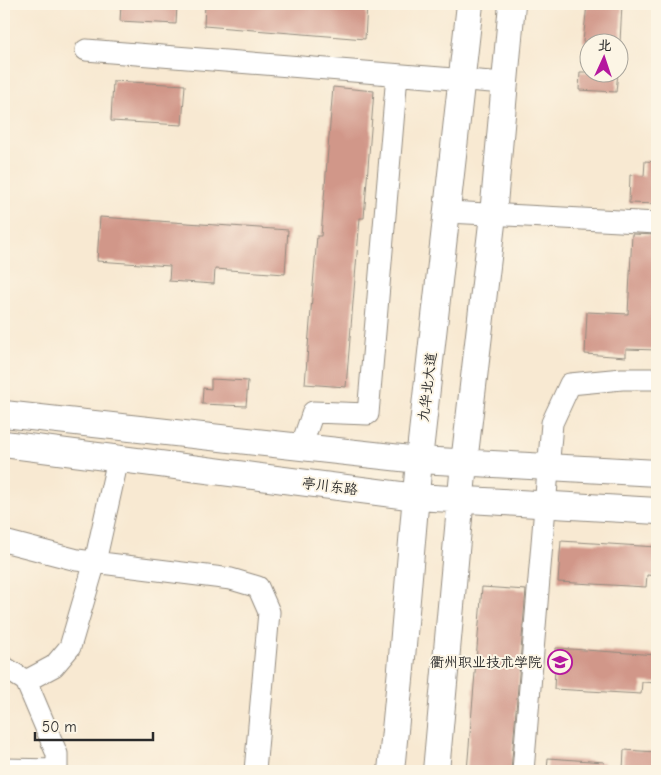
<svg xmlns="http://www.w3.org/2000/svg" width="661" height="775" font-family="'Comic Neue','LXGW WenKai TC',sans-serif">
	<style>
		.building { fill: #d19789 }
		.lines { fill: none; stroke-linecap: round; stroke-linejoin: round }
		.minor-casing { stroke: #928a7e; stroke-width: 23 }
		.major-casing { stroke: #928a7e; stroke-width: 28 }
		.minor { stroke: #fff; stroke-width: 21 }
		.major { stroke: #fff; stroke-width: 26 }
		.labels { text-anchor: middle; stroke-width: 4; stroke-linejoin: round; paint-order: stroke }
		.street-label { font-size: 14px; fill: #2b2b2b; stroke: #fcf5e5 }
		.poi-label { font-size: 14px; fill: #2b2b2b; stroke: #fcf5e5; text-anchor: end }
	</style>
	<rect width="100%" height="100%" fill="#fcf5e5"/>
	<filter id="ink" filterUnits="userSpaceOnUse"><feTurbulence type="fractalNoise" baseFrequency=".02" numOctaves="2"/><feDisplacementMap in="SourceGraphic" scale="10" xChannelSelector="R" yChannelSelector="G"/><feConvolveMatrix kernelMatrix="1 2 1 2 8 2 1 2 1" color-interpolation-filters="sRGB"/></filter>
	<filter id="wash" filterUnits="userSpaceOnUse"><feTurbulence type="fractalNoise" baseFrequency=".0096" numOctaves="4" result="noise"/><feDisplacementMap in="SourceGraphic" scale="20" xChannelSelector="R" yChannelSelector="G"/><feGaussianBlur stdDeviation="1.12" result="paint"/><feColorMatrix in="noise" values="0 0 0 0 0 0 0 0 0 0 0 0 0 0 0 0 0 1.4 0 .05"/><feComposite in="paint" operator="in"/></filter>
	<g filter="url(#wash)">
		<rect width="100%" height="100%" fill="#f8e9d2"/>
		<g id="blocks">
			<path class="building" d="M 121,4 L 177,4 L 176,24 L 120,21 Z
				M 205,4 L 367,4 L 365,39 L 204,26 Z
				M 587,4 L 622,4 L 620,42 L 583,42 Z
				M 580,72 L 618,72 L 616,92 L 579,90 Z
				M 113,81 L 185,85 L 182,125 L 111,121 Z
				M 333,87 L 374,91 L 364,218 L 360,218 L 346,387 L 305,384 L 317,236 L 321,236 Z
				M 645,161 L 657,162 L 657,204 L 629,203 L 630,175 L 644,176 Z
				M 100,217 L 288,230 L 285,274 L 215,269 L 214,284 L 169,281 L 170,266 L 97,261 Z
				M 632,234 L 657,235 L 657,350 L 626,349 L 626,357 L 585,354 L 587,312 L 628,314 Z
				M 211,379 L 248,381 L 246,406 L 202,404 L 203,388 L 211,389 Z
				M 561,541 L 657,547 L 657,576 L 647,575 L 646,587 L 558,582 Z
				M 482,587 L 526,590 L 511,771 L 467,771 Z
				M 556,648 L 657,655 L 657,683 L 642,682 L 641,694 L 554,689 Z
				M 624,750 L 657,752 L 657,771 L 623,771 Z
				M 548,758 L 604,762 L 603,771 L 547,771 Z"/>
		</g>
	</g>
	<g filter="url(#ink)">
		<use href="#blocks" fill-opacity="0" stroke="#928a7e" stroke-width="1"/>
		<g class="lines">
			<defs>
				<path id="minor" d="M 86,50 L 504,83
					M 448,212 L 657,223
					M 301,447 L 313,412 L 368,414 L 397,75
					M 4,541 L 77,560 L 231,579 L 258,587 L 269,612 L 255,771
					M 4,667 L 26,681 L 57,754 L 57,771
					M 26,681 L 54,666 L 70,647 L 95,562 L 118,459
					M 4,769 L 57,770
					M 523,771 L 552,423 L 570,384 L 622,379 L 657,379"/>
				<path id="major" d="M 4,414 L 419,460 L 657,473
					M 4,444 L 416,497 L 657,511
					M 391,771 L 401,669 L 419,460 L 470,4
					M 436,771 L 464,463 L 493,215 L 512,4"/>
			</defs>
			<use href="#minor" class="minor-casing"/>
			<use href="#major" class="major-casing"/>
			<use href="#minor" class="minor"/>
			<use href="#major" class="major"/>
		</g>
	</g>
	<defs>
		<symbol id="university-ring" viewBox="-11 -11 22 22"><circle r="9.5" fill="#fcf5e5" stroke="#b5179e" stroke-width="1.5"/><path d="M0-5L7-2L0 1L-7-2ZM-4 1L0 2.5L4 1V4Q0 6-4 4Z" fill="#b5179e"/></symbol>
	</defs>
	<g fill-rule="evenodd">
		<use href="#university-ring" x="546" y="648" width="28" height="28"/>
	</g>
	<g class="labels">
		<g class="street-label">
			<text transform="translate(427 387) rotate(-83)" y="5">九华北大道</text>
			<text transform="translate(330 486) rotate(7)" y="5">亭川东路</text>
		</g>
		<g class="poi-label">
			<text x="542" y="667">衢州职业技术学院</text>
		</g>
	</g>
	<rect width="661" height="775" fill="none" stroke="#fcf5e5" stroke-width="20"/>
	<g transform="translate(604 58) rotate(3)"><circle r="24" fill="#fcf5e5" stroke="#a8a49b"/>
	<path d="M0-4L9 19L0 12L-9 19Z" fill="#b5179e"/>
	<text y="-8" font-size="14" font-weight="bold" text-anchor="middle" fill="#2b2b2b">北</text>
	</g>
	<path d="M35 732v8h118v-8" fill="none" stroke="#2b2b2b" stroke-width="2.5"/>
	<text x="42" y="732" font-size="15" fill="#2b2b2b" stroke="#fcf5e5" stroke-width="4" paint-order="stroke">50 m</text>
</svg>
